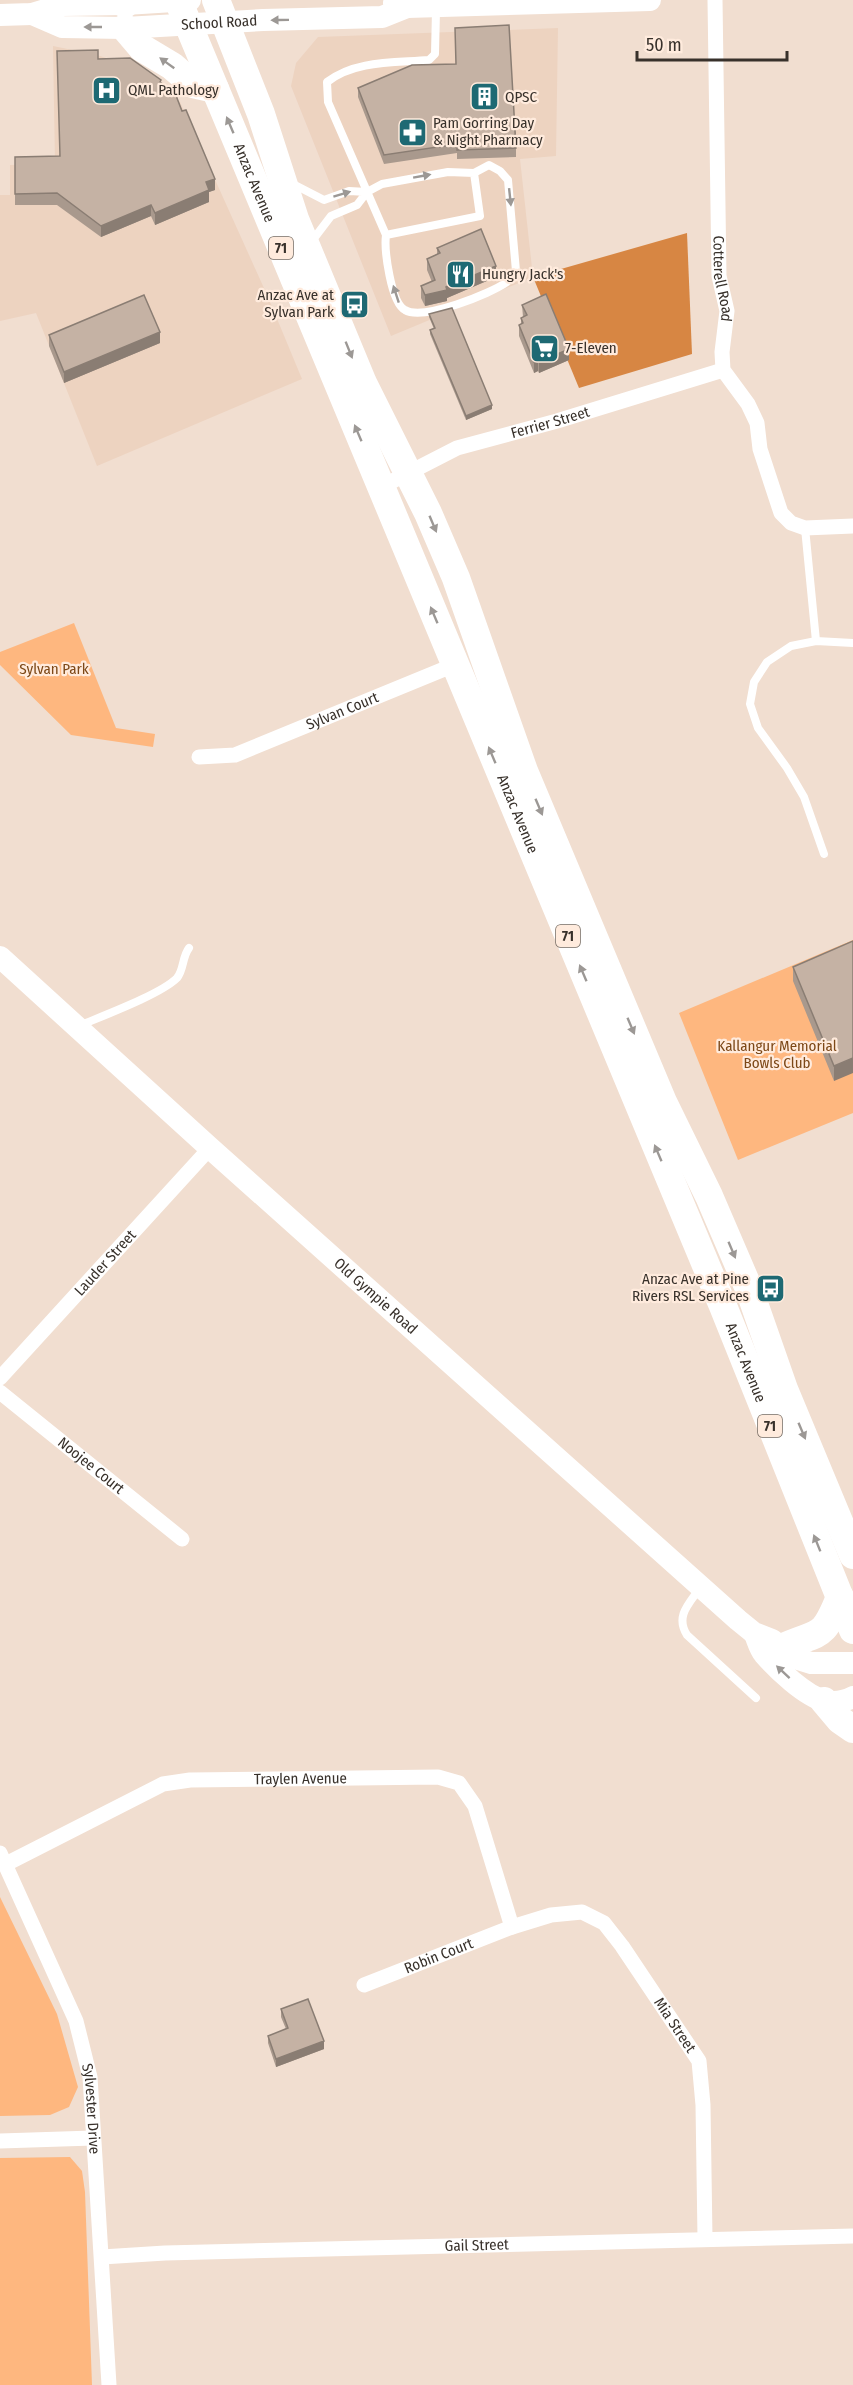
<svg xmlns="http://www.w3.org/2000/svg" width="853" height="2385" font-family="'Fira Sans Condensed',sans-serif">
	<style>
		.built { fill: #edd3c0 }
		.green { fill: #feb77f }
		.forest { fill: #d78643 }
		.lines { fill: none; stroke-linecap: round; stroke-linejoin: round }
		.lane { stroke: #fff; stroke-width: 8 }
		.street { stroke: #fff; stroke-width: 15 }
		.secondary { stroke: #fff; stroke-width: 22 }
		.highway { stroke: #fff; stroke-width: 28 }
		.wall { fill: #a9998d }
		.shaded-wall { fill: #8a7d73 }
		.building { fill: #c5b2a4; stroke: #8a7d73; stroke-width: 1.5 }
		.oneway { fill: #9c9895 }
		.labels { text-anchor: middle; stroke-width: 4.5; stroke-linejoin: round; paint-order: stroke }
		.shield { fill: #ffebdd; stroke: #746960; stroke-width: 1.5 }
		.shield-label { font-size: 14px; font-weight: bold; fill: #38312b }
		.street-label { font-size: 15px; fill: #38312b; stroke: #ffebdd }
		.poi-label { font-size: 15px; fill: #38312b; stroke: #ffebdd; text-anchor: start }
		.park-label { font-size: 15px; fill: #7d4817; stroke: #ffebdd }
	</style>
	<rect width="100%" height="100%" fill="#f1ded0"/>
	<path class="built" d="M 558,28 L 556,156 L 520,159 L 533,277 L 391,336 L 291,86 L 296,63 L 318,37 Z
		M 53,46 L 97,55 L 130,66 L 157,79 L 180,102 L 268,297 L 302,379 L 97,466 L 36,313 L 0,321 L 0,195 L 10,195 L 10,165 L 55,164 Z"/>
	<path class="green" d="M 74,623 L 116,728 L 155,734 L 153,747 L 71,735 L 0,665 L 0,652 Z
		M 853,940 L 853,1113 L 738,1160 L 679,1013 Z
		M 0,1897 L 57,2014 L 78,2087 L 69,2107 L 50,2115 L 0,2116 Z
		M 70,2157 L 82,2171 L 85,2192 L 92,2385 L 0,2385 L 0,2158 Z"/>
	<path class="forest" d="M 687,233 L 692,354 L 579,388 L 533,277 Z"/>
	<g class="lines">
		<path class="lane" d="M 293,184 L 324,200 L 349,191 L 367,192
			M 386,235 C 384,250 391,303 405,310 C 423,321 490,294 507,282 C 510,279 513,274 516,271 L 508,180 L 500,171 L 489,165 L 474,173
			M 312,241 L 331,216 L 357,205 L 367,192 L 382,184 L 448,172 L 474,173 L 480,216 L 386,235 L 328,102 L 327,82 C 355,60 395,63 429,60 L 435,54 L 436,10
			M 805,528 L 816,641 L 853,643
			M 816,641 L 791,646 L 767,662 L 754,682 L 750,704 L 758,728 L 787,768 L 804,797 L 824,854
			M 81,1025 C 105,1015 161,994 177,978 C 184,970 182,957 189,948
			M 700,1588 C 689,1604 675,1616 687,1635 L 756,1698"/>
		<g class="street">
			<path id="s1" d="M 715,0 L 719,276 L 727,311 L 722,352 L 723,370 L 748,404 L 757,423 L 760,449 L 781,513 L 791,523 L 805,528 L 853,526"/>
			<path id="s2" d="M 381,487 L 457,448 L 557,421 L 723,370"/>
			<path id="s3" d="M 199,757 L 235,755 L 459,663"/>
			<path id="s4" d="M 0,1378 L 210,1148"/>
			<path id="s5" d="M 0,1392 L 182,1539"/>
			<path id="s6" d="M 0,1853 L 76,2021 L 90,2077 L 109,2385"/>
			<path id="s7" d="M 6,1864 L 163,1784 L 190,1780 L 438,1777 L 459,1783 L 475,1806 L 512,1927"/>
			<path id="s8" d="M 364,1985 L 512,1927 L 551,1915 L 582,1912 L 604,1923 L 622,1946 L 699,2061 L 703,2105 L 705,2238"/>
			<path d="M 0,2141 L 93,2138"/>
			<path id="s9" d="M 102,2257 L 165,2253 L 853,2236"/>
		</g>
		<g class="secondary">
			<path d="M 394,3 L 407,7 L 650,0"/>
			<path id="s10" d="M 32,14 L 62,27 L 125,28 L 263,20 L 382,17 L 407,7"/>
			<path d="M 0,15 L 32,14 L 62,5 L 125,4 L 190,0"/>
			<path id="s11" d="M 0,957 L 210,1148 L 738,1620 L 754,1633 L 772,1640 L 795,1658 L 811,1663 L 853,1663"/>
			<path d="M 756,1637 C 758,1642 760,1649 764,1654 C 777,1669 805,1696 825,1701 C 834,1703 845,1701 853,1697"/>
		</g>
		<g class="highway">
			<path id="s12" d="M 178,0 L 723,1306 L 853,1630"/>
			<path d="M 216,0 L 261,114 L 295,219 L 363,383 L 428,513 L 456,578 L 524,771 L 663,1102 L 709,1196 L 749,1289 L 784,1389 L 853,1555"/>
			<path d="M 125,4 L 127,0"/>
			<path d="M 125,28 L 142,48 L 172,66 L 193,84 L 215,89"/>
			<path d="M 781,1648 C 820,1630 822,1642 840,1597"/>
			<path d="M 824,1701 L 840,1720 L 853,1729"/>
		</g>
	</g>
	<path class="wall" d="M 98,59 L 161,82 L 215,190 L 209,192 L 209,202 L 155,225 L 151,216 L 101,237 L 57,205 L 15,205 L 15,157 L 59,156 Z
		M 358,88 L 516,148 L 516,157 L 457,159 L 457,153 L 384,164 L 358,97 Z
		M 437,248 L 496,277 L 447,298 L 447,301 L 425,306 L 421,298 L 421,286 L 432,282 L 427,270 L 427,259 L 437,254 Z
		M 522,305 L 569,360 L 539,373 L 538,371 L 534,373 L 519,336 L 519,325 L 521,324 L 521,318 L 523,317 Z
		M 429,314 L 492,409 L 466,420 L 430,334 L 430,330 L 434,329 L 429,317 Z
		M 49,335 L 160,343 L 64,383 L 49,346 Z
		M 853,941 L 834,1081 L 793,981 L 793,967 Z
		M 281,2009 L 324,2049 L 276,2067 L 268,2043 L 268,2036 L 286,2029 L 281,2017 Z"/>
	<path class="shaded-wall" d="M 215,179 L 215,190 L 209,192 L 209,202 L 155,225 L 155,213 L 206,182 Z
		M 151,205 L 151,216 L 101,237 L 101,226 Z
		M 496,266 L 496,277 L 447,298 L 447,301 L 425,306 L 425,295 Z
		M 160,332 L 160,343 L 64,383 L 64,372 Z
		M 569,349 L 569,360 L 539,373 L 539,362 Z
		M 538,360 L 538,371 L 534,373 L 534,362 Z
		M 492,405 L 492,409 L 466,420 L 466,416 Z
		M 853,1058 L 853,1073 L 834,1081 L 834,1066 Z
		M 324,2041 L 324,2049 L 276,2067 L 276,2059 Z"/>
	<path class="building" d="M 509,25 L 516,148 L 457,150 L 457,144 L 384,155 L 358,88 L 412,65 L 456,64 L 455,28 Z
		M 98,50 L 98,59 L 130,58 L 161,80 L 160,82 L 175,93 L 182,111 L 186,110 L 215,179 L 206,182 L 209,190 L 155,213 L 151,205 L 101,226 L 57,193 L 15,194 L 15,157 L 60,156 L 57,51 Z
		M 481,229 L 496,266 L 446,287 L 447,290 L 425,295 L 421,286 L 435,280 L 427,259 L 440,253 L 437,248 Z
		M 546,294 L 569,349 L 539,362 L 538,360 L 534,362 L 519,325 L 523,323 L 521,318 L 527,315 L 522,305 Z
		M 144,295 L 160,332 L 64,372 L 49,335 Z
		M 452,308 L 492,405 L 466,416 L 430,330 L 435,328 L 429,314 Z
		M 853,941 L 853,1058 L 834,1066 L 793,967 Z
		M 308,1999 L 324,2041 L 276,2059 L 268,2036 L 288,2028 L 281,2009 Z"/>
	<defs><path id="oneway-solid" d="M-6-.8H1V-3.2L6.5 0L1 3.2V.8H-6Z" transform="scale(1.5)"/></defs>
	<g class="oneway">
		<use href="#oneway-solid" transform="translate(280 20) rotate(179)"/>
		<use href="#oneway-solid" transform="translate(93 27) rotate(-180)"/>
		<use href="#oneway-solid" transform="translate(167 63) rotate(-144)"/>
		<use href="#oneway-solid" transform="translate(230 125) rotate(-113)"/>
		<use href="#oneway-solid" transform="translate(422 176) rotate(-10)"/>
		<use href="#oneway-solid" transform="translate(342 194) rotate(-17)"/>
		<use href="#oneway-solid" transform="translate(510 197) rotate(84)"/>
		<use href="#oneway-solid" transform="translate(396 294) rotate(-108)"/>
		<use href="#oneway-solid" transform="translate(349 350) rotate(68)"/>
		<use href="#oneway-solid" transform="translate(358 433) rotate(-113)"/>
		<use href="#oneway-solid" transform="translate(433 524) rotate(67)"/>
		<use href="#oneway-solid" transform="translate(434 615) rotate(-113)"/>
		<use href="#oneway-solid" transform="translate(492 755) rotate(-113)"/>
		<use href="#oneway-solid" transform="translate(539 807) rotate(67)"/>
		<use href="#oneway-solid" transform="translate(583 973) rotate(-113)"/>
		<use href="#oneway-solid" transform="translate(631 1026) rotate(67)"/>
		<use href="#oneway-solid" transform="translate(658 1153) rotate(-113)"/>
		<use href="#oneway-solid" transform="translate(732 1250) rotate(67)"/>
		<use href="#oneway-solid" transform="translate(802 1431) rotate(67)"/>
		<use href="#oneway-solid" transform="translate(817 1543) rotate(-112)"/>
		<use href="#oneway-solid" transform="translate(783 1672) rotate(-137)"/>
	</g>
	<defs>
		<symbol id="hospital-square" viewBox="-11 -11 22 22"><rect x="-9" y="-9" width="18" height="18" rx="4" fill="#1e6973" stroke="#ffebdd"/><path d="M-5-5h3v3.5h4V-5h3V5h-3V1.5h-4V5h-3Z" fill="#fff"/></symbol>
		<symbol id="building-square" viewBox="-11 -11 22 22"><rect x="-9" y="-9" width="18" height="18" rx="4" fill="#1e6973" stroke="#ffebdd"/><path d="M-4-6H4V6H1V3H-1V6H-4ZM-2.5-4.3h1.7v1.8h-1.7ZM.8-4.3h1.7v1.8H.8ZM-2.5-1h1.7V.8h-1.7ZM.8-1h1.7V.8H.8Z" fill="#fff"/></symbol>
		<symbol id="pharmacy-square" viewBox="-11 -11 22 22"><rect x="-9" y="-9" width="18" height="18" rx="4" fill="#1e6973" stroke="#ffebdd"/><path d="M-2-6h4v4h4v4h-4v4h-4v-4h-4v-4h4Z" fill="#fff"/></symbol>
		<symbol id="restaurant-square" viewBox="-11 -11 22 22"><rect x="-9" y="-9" width="18" height="18" rx="4" fill="#1e6973" stroke="#ffebdd"/><path d="M-5-6h1v4h1v-4h1v4h1v-4h1v5L-1.5 .5V6h-2V.5L-5-1ZM5-6V6H3V1.5H1.5Q1.5-4 5-6Z" fill="#fff"/></symbol>
		<symbol id="bus-square" viewBox="-11 -11 22 22"><rect x="-9" y="-9" width="18" height="18" rx="4" fill="#1e6973" stroke="#ffebdd"/><path d="M-5-6H5V4H4V6H2V4H-2V6H-4V4H-5ZM-3.5-4V0h7V-4ZM-3.5 1.2v1.5H-2V1.2ZM2 1.2v1.5H3.5V1.2Z" fill="#fff"/></symbol>
		<symbol id="supermarket-square" viewBox="-11 -11 22 22"><rect x="-9" y="-9" width="18" height="18" rx="4" fill="#1e6973" stroke="#ffebdd"/><path d="M-6-5.5h2.5l.6 2H6L4.5 2H-2.5L-4.4-4H-6ZM-1.5 3.2a1.3 1.3 0 1 0 .1 0ZM3 3.2a1.3 1.3 0 1 0 .1 0Z" fill="#fff"/></symbol>
	</defs>
	<g fill-rule="evenodd">
		<use href="#hospital-square" x="90" y="74" width="33" height="33"/>
		<use href="#building-square" x="468" y="80" width="33" height="33"/>
		<use href="#pharmacy-square" x="396" y="116" width="33" height="33"/>
		<use href="#restaurant-square" x="444" y="258" width="33" height="33"/>
		<use href="#bus-square" x="338" y="288" width="33" height="33"/>
		<use href="#supermarket-square" x="528" y="332" width="33" height="33"/>
		<use href="#bus-square" x="754" y="1272" width="33" height="33"/>
	</g>
	<g class="labels">
		<g class="shield">
			<rect x="269" y="237" width="24" height="22" rx="4.5"/>
			<rect x="556" y="925" width="24" height="22" rx="4.5"/>
			<rect x="758" y="1415" width="24" height="22" rx="4.5"/>
		</g>
		<g class="shield-label">
			<text x="281" y="253">71</text>
			<text x="568" y="941">71</text>
			<text x="770" y="1431">71</text>
		</g>
		<g class="street-label">
			<text dy="5" stroke="none"><textPath href="#s10" startOffset="190">School Road</textPath></text>
			<text dy="5" stroke="none"><textPath href="#s12" startOffset="198">Anzac Avenue</textPath></text>
			<text dy="5" stroke="none"><textPath href="#s1" startOffset="279">Cotterell Road</textPath></text>
			<text dy="5" stroke="none"><textPath href="#s2" startOffset="182">Ferrier Street</textPath></text>
			<text dy="5" stroke="none"><textPath href="#s3" startOffset="152">Sylvan Court</textPath></text>
			<text dy="5" stroke="none"><textPath href="#s12" startOffset="882">Anzac Avenue</textPath></text>
			<text dy="5" stroke="none"><textPath href="#s4" startOffset="156">Lauder Street</textPath></text>
			<text dy="5" stroke="none"><textPath href="#s11" startOffset="506">Old Gympie Road</textPath></text>
			<text dy="5" stroke="none"><textPath href="#s12" startOffset="1476">Anzac Avenue</textPath></text>
			<text dy="5" stroke="none"><textPath href="#s5" startOffset="117">Noojee Court</textPath></text>
			<text dy="5" stroke="none"><textPath href="#s7" startOffset="314">Traylen Avenue</textPath></text>
			<text dy="5" stroke="none"><textPath href="#s8" startOffset="80">Robin Court</textPath></text>
			<text dy="5" stroke="none"><textPath href="#s8" startOffset="380">Mia Street</textPath></text>
			<text dy="5" stroke="none"><textPath href="#s6" startOffset="274">Sylvester Drive</textPath></text>
			<text dy="5" stroke="none"><textPath href="#s9" startOffset="375">Gail Street</textPath></text>
		</g>
		<g class="poi-label">
			<text x="128" y="95">QML Pathology</text>
			<text x="505" y="102">QPSC</text>
			<text x="433" y="128">Pam Gorring Day<tspan x="433" dy="17">&amp; Night Pharmacy</tspan></text>
			<text x="482" y="279">Hungry Jack's</text>
			<text x="334" y="300" text-anchor="end">Anzac Ave at<tspan x="334" dy="17">Sylvan Park</tspan></text>
			<text x="565" y="353">7-Eleven</text>
			<text x="749" y="1284" text-anchor="end">Anzac Ave at Pine<tspan x="749" dy="17">Rivers RSL Services</tspan></text>
		</g>
		<g class="park-label">
			<text x="54" y="674">Sylvan Park</text>
			<text x="777" y="1051">Kallangur Memorial<tspan x="777" dy="17">Bowls Club</tspan></text>
		</g>
	</g>
	<path d="M637 51v9h150v-9" fill="none" stroke="#38312b" stroke-width="3"/>
	<text x="646" y="51" font-size="18" fill="#38312b" stroke="#ffebdd" stroke-width="4.5" paint-order="stroke">50 m</text>
</svg>
